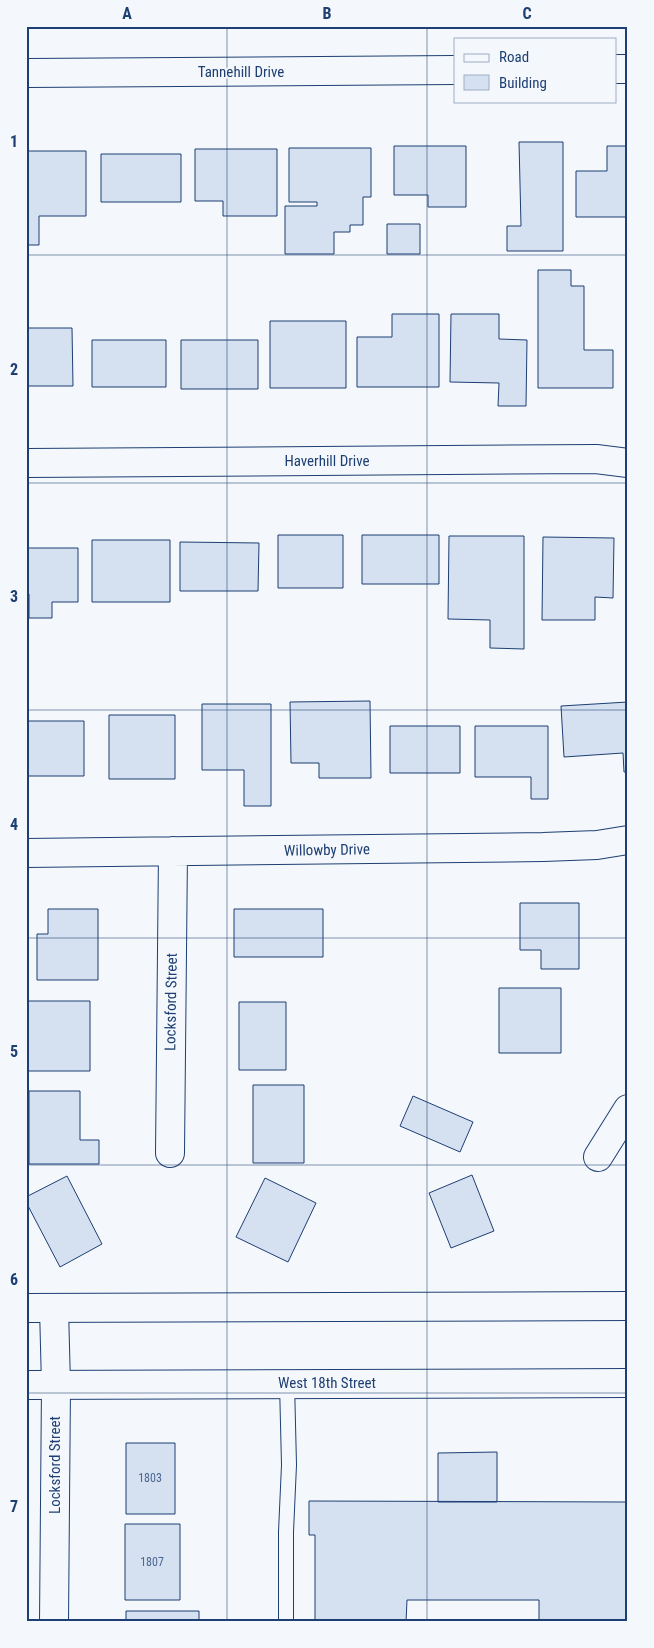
<svg xmlns="http://www.w3.org/2000/svg" width="654" height="1648" font-family="'Roboto Condensed',sans-serif">
	<style>
		.building { fill: #d5e0f0; stroke: #1d3f73 }
		.lines { fill: none; stroke-linecap: round; stroke-linejoin: round }
		.lane-casing { stroke: #1d3f73; stroke-width: 16 }
		.street-casing { stroke: #1d3f73; stroke-width: 30 }
		.secondary-casing { stroke: #1d3f73; stroke-width: 30 }
		.lane { stroke: #f4f7fb; stroke-width: 14 }
		.street { stroke: #f4f7fb; stroke-width: 28 }
		.secondary { stroke: #f4f7fb; stroke-width: 28 }
		.grid { fill: none; stroke: #1d3f73; stroke-width: 1; stroke-opacity: 0.55 }
		.labels { text-anchor: middle; stroke-width: 4; stroke-linejoin: round; paint-order: stroke }
		.number-label { font-size: 12px; fill: #4b6792 }
		.street-label { font-size: 15px; fill: #1d3f73; stroke: #f4f7fb }
		.neatline { fill: none; stroke: #1d3f73; stroke-width: 2 }
		.grid-label { font-size: 16px; text-anchor: middle; font-weight: bold; fill: #1d3f73 }
	</style>
	<rect width="100%" height="100%" fill="#f4f7fb"/>
	<path class="building" d="M 519,142 L 563,142 L 563,251 L 507,251 L 507,226 L 521,226 Z
		M 394,146 L 466,146 L 466,207 L 428,207 L 428,195 L 394,195 Z
		M 607,146 L 628,146 L 628,217 L 576,217 L 576,171 L 607,171 Z
		M 289,148 L 371,148 L 371,197 L 363,197 L 363,225 L 350,225 L 350,232 L 334,232 L 334,254 L 285,254 L 285,206 L 317,206 L 317,202 L 289,202 Z
		M 195,149 L 277,149 L 277,216 L 223,216 L 223,201 L 195,201 Z
		M 26,151 L 86,151 L 86,216 L 39,216 L 39,245 L 26,245 Z
		M 101,154 L 181,154 L 181,202 L 101,202 Z
		M 387,224 L 420,224 L 420,254 L 387,254 Z
		M 538,270 L 571,270 L 571,286 L 584,286 L 584,350 L 613,350 L 613,388 L 538,388 Z
		M 392,314 L 439,314 L 439,387 L 357,387 L 357,337 L 392,337 Z
		M 451,314 L 499,314 L 499,339 L 527,340 L 526,406 L 498,406 L 499,383 L 450,382 Z
		M 270,321 L 346,321 L 346,388 L 270,388 Z
		M 26,328 L 72,328 L 73,386 L 26,386 Z
		M 92,340 L 166,340 L 166,387 L 92,387 Z
		M 181,340 L 258,340 L 258,389 L 181,389 Z
		M 278,535 L 343,535 L 343,588 L 278,588 Z
		M 362,535 L 439,535 L 439,584 L 362,584 Z
		M 449,536 L 524,536 L 524,649 L 490,648 L 490,620 L 448,619 Z
		M 543,537 L 614,538 L 613,598 L 595,597 L 595,620 L 542,620 Z
		M 92,540 L 170,540 L 170,602 L 92,602 Z
		M 180,542 L 259,543 L 258,591 L 180,591 Z
		M 26,548 L 78,548 L 78,602 L 52,602 L 52,618 L 29,618 L 29,594 L 26,594 Z
		M 370,701 L 371,778 L 319,778 L 319,763 L 291,763 L 290,702 Z
		M 628,702 L 628,772 L 624,772 L 623,753 L 564,757 L 561,706 Z
		M 202,704 L 271,704 L 271,806 L 244,806 L 244,770 L 202,770 Z
		M 109,715 L 175,715 L 175,779 L 109,779 Z
		M 26,721 L 84,721 L 84,776 L 26,776 Z
		M 390,726 L 460,726 L 460,773 L 390,773 Z
		M 475,726 L 548,726 L 548,799 L 531,799 L 531,777 L 475,777 Z
		M 520,903 L 579,903 L 579,969 L 541,969 L 541,950 L 520,950 Z
		M 48,909 L 98,909 L 98,980 L 37,980 L 37,934 L 48,934 Z
		M 234,909 L 323,909 L 323,957 L 234,957 Z
		M 499,988 L 561,988 L 561,1053 L 499,1053 Z
		M 26,1001 L 90,1001 L 90,1071 L 26,1071 Z
		M 239,1002 L 286,1002 L 286,1070 L 239,1070 Z
		M 253,1085 L 304,1085 L 304,1163 L 253,1163 Z
		M 29,1091 L 80,1091 L 80,1140 L 99,1140 L 99,1164 L 29,1164 Z
		M 413,1096 L 473,1122 L 460,1152 L 400,1126 Z
		M 472,1175 L 494,1231 L 451,1248 L 429,1193 Z
		M 67,1176 L 102,1244 L 60,1267 L 26,1202 L 26,1197 Z
		M 265,1178 L 316,1203 L 288,1262 L 236,1237 Z
		M 126,1443 L 175,1443 L 175,1514 L 126,1514 Z
		M 497,1452 L 497,1502 L 438,1502 L 438,1453 Z
		M 309,1501 L 628,1502 L 628,1622 L 539,1622 L 539,1600 L 407,1600 L 406,1622 L 315,1622 L 315,1535 L 309,1535 Z
		M 125,1524 L 180,1524 L 180,1600 L 125,1600 Z
		M 126,1611 L 199,1611 L 199,1622 L 126,1622 Z"/>
	<g class="lines">
		<defs>
			<path id="lane" d="M 286,1622 L 286,1532 L 289,1465 L 287,1383"/>
			<path id="street" d="M 615,69 L 628,69
				M 26,73 L 455,70
				M 26,463 L 596,459 L 628,463
				M 26,853 L 543,847 L 597,845 L 628,840
				M 170,1153 L 173,851
				M 598,1157 L 628,1109
				M 54,1622 L 56,1385 L 54,1308"/>
			<path id="secondary" d="M 26,1308 L 628,1306
				M 26,1385 L 628,1383"/>
		</defs>
		<use href="#lane" class="lane-casing"/>
		<use href="#street" class="street-casing"/>
		<use href="#secondary" class="secondary-casing"/>
		<use href="#lane" class="lane"/>
		<use href="#street" class="street"/>
		<use href="#secondary" class="secondary"/>
	</g>
	<path class="grid" d="M 227,26 L 227,1622M 427,26 L 427,1622M 26,255 L 628,255M 26,483 L 628,483M 26,710 L 628,710M 26,938 L 628,938M 26,1165 L 628,1165M 26,1393 L 628,1393"/>
	<g class="labels">
		<g class="number-label">
			<text x="150" y="1482">1803</text>
			<text x="152" y="1566">1807</text>
		</g>
		<g class="street-label">
			<text x="241" y="77">Tannehill Drive</text>
			<text x="327" y="466">Haverhill Drive</text>
			<text transform="translate(327 850) rotate(-1)" y="5">Willowby Drive</text>
			<text transform="translate(171 1002) rotate(-89)" y="5">Locksford Street</text>
			<text x="327" y="1388">West 18th Street</text>
			<text transform="translate(55 1465) rotate(-90)" y="5">Locksford Street</text>
		</g>
	</g>
	<rect width="654" height="1648" fill="none" stroke="#f4f7fb" stroke-width="55"/>
	<rect x="454" y="38" width="162" height="65" fill="#f4f7fb" stroke="#9eadc5"/>
	<rect x="464" y="54" width="25" height="8" fill="#f4f7fb" stroke="#9eadc5"/>
	<text x="499" y="62" font-size="15" fill="#1d3f73">Road</text>
	<rect x="464" y="75" width="25" height="15" fill="#d5e0f0" stroke="#9eadc5"/>
	<text x="499" y="88" font-size="15" fill="#1d3f73">Building</text>
	<rect x="28" y="28" width="598" height="1592" class="neatline"/>
	<g class="grid-label">
		<text x="127" y="19">A</text>
		<text x="327" y="19">B</text>
		<text x="527" y="19">C</text>
		<text x="14" y="147">1</text>
		<text x="14" y="375">2</text>
		<text x="14" y="602">3</text>
		<text x="14" y="830">4</text>
		<text x="14" y="1057">5</text>
		<text x="14" y="1285">6</text>
		<text x="14" y="1512">7</text>
	</g>
</svg>
